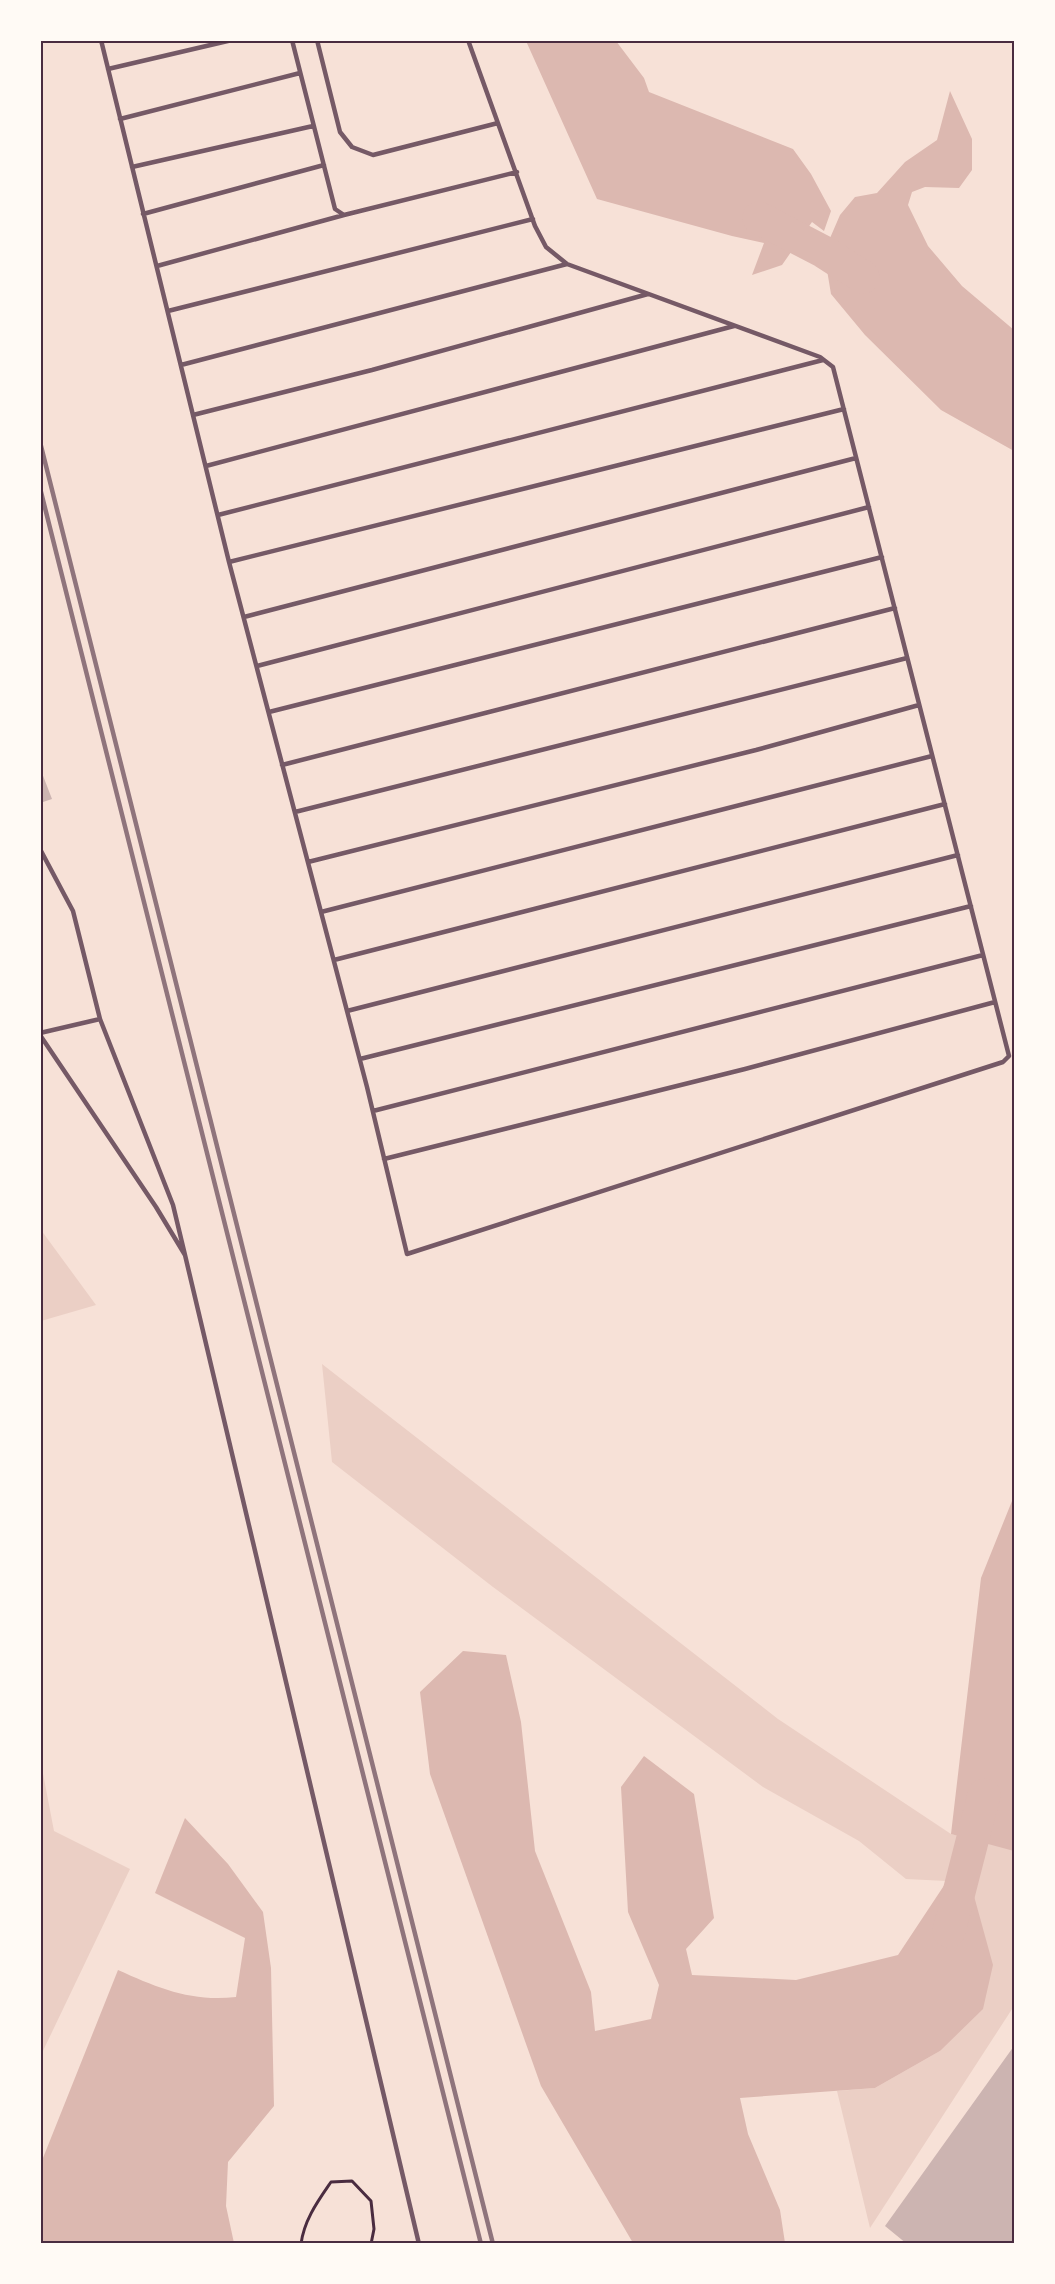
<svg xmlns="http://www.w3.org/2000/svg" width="1055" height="2284" font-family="'Nunito Sans',sans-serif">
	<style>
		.green { fill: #ebcfc5 }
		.water { fill: #dcb8b0 }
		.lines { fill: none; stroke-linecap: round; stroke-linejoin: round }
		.river { stroke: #dcb8b0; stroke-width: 33 }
		.building { fill: #ccb4b1 }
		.path { stroke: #4a2c40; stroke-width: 3 }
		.service { stroke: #755966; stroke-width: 4.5 }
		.rail { stroke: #8f747c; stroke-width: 4.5 }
		.neatline { fill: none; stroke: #4a2c40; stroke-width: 2 }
	</style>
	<rect width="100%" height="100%" fill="#f7e1d7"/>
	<path class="green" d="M 41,1230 L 96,1305 L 41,1321 Z
		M 322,1364 L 778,1719 L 951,1834 L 1014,1850 L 1014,2006 L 870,2228 L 837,2091 L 875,2088 L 940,2051 L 974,1896 L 947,1881 L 906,1879 L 859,1841 L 763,1787 L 493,1587 L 332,1462 Z
		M 41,1763 L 54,1831 L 130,1869 L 41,2055 Z"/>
	<path class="water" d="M 526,41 L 616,41 L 644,78 L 649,92 L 793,149 L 811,174 L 831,211 L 824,231 L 812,222 L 782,265 L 752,275 L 764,243 L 732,236 L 597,199 Z
		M 950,91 L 972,139 L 972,170 L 959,188 L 925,187 L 912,192 L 908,205 L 928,246 L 962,286 L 1014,330 L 1014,451 L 941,410 L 865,335 L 831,294 L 824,252 L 840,215 L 855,197 L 877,193 L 905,162 L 937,140 Z
		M 1014,1496 L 1014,1851 L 951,1834 L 981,1578 Z
		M 463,1651 L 506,1655 L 521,1722 L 535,1851 L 591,1992 L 595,2031 L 651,2019 L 659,1985 L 628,1912 L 621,1787 L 644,1756 L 694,1794 L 714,1918 L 686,1949 L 692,1975 L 796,1980 L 898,1955 L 947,1881 L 974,1896 L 993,1965 L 983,2009 L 940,2051 L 875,2088 L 740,2098 L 748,2134 L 780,2210 L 785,2243 L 633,2243 L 541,2086 L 430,1774 L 420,1692 Z
		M 185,1818 L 228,1864 L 263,1912 L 271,1968 L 274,2106 L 228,2162 L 226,2206 L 234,2243 L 41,2243 L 41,2163 L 118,1970 C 158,1988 191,2002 236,1997 L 245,1938 L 155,1893 Z"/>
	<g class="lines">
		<path class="river" d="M 759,218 L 824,252 L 863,277
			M 949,1931 L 984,1795"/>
	</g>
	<path class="building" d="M 40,768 L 52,799 L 40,803 Z
		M 1014,2046 L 1014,2244 L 907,2244 L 885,2226 Z"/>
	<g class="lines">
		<path class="path" d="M 301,2244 C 304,2220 318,2201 331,2182 L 352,2181 L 371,2201 L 374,2229 L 371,2244"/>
		<path class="service" d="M 101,40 L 229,562 L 367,1087 L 407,1254 L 1003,1062 L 1009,1056 L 833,367 L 820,357 L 567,264 L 546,247 L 535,226 L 468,40
			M 292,40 L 335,209 L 344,215 L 517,172
			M 317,40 L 340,132 L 352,147 L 373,155 L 498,123
			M 108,69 L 232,40
			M 120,119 L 300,73
			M 132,167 L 313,126
			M 143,214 L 324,165
			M 157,266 L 344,215
			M 168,311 L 533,219
			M 181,365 L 567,264
			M 193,415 L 372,370 L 648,294
			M 206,466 L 734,326
			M 218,515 L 823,360
			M 229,562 L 844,409
			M 244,617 L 856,458
			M 257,666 L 869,507
			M 269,712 L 882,557
			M 282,765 L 895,608
			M 295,812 L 907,658
			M 40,849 L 73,911 L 100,1019 L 173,1205 L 185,1255 L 156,1207 L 40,1035
			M 308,862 L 756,750 L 919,705
			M 321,912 L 932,756
			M 334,960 L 945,804
			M 347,1011 L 958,855
			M 40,1033 L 100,1019
			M 360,1059 L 971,906
			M 373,1111 L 983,955
			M 384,1159 L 745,1069 L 995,1002
			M 185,1255 L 419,2244"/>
		<path class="rail" d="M 40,442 L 493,2244
			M 40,488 L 481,2244"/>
	</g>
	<rect width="1055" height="2284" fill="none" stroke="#fffaf5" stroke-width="84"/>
	<rect x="42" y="42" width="971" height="2200" class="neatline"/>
</svg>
